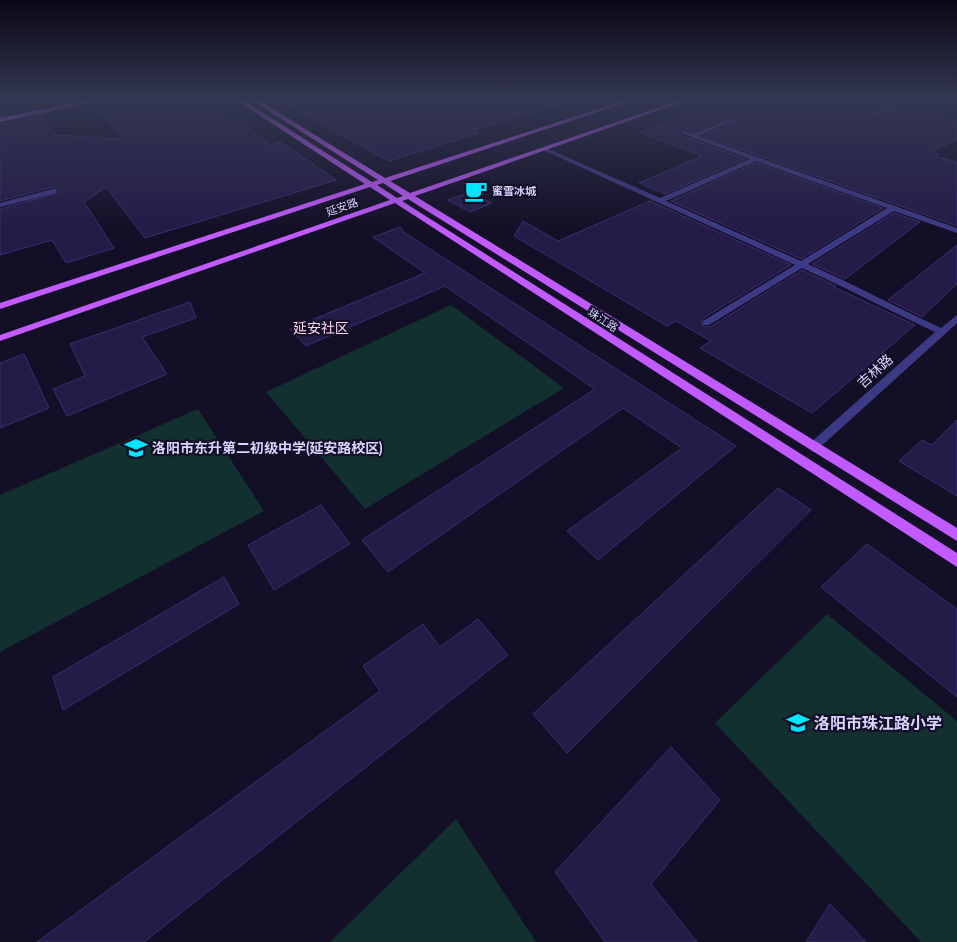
<svg xmlns="http://www.w3.org/2000/svg" width="957" height="942" font-family="'Asap Condensed','Noto Sans SC',sans-serif">
	<style>
		.green { fill: #12302f }
		.building { fill: #241b47; stroke: #3b2d73 }
		.lines { fill: none; stroke-linecap: round; stroke-linejoin: round }
		.path { stroke: #2fb8b0; stroke-width: 1; stroke-dasharray: 1 2; stroke-linecap: butt }
		.minor { fill: #3d3a85; fill-rule: evenodd }
		.major { fill: #c25bff; fill-rule: evenodd }
		.labels { text-anchor: middle; stroke-width: 4.5; stroke-linejoin: round; paint-order: stroke }
		.far-poi-label { font-size: 11px; font-weight: bold; fill: #d9d4ff; stroke: #130f26; text-anchor: start }
		.far-street-label { font-size: 11px; fill: #d9d4ff; stroke: #130f26 }
		.far-quarter-label { font-size: 14px; fill: #ffd6f0; stroke: #130f26 }
		.street-label { font-size: 14px; fill: #d9d4ff; stroke: #130f26 }
		.poi-label { font-size: 14px; font-weight: bold; fill: #d9d4ff; stroke: #130f26; text-anchor: start }
		.near-poi-label { font-size: 16px; font-weight: bold; fill: #d9d4ff; stroke: #130f26; text-anchor: start }
	</style>
	<rect width="100%" height="100%" fill="#130f26"/>
	<path class="green" d="M 451,305 L 564,388 L 365,509 L 266,392 Z
		M 198,409 L 264,511 L 0,652 L 0,495 Z
		M 827,614 L 957,721 L 957,942 L 921,942 L 715,723 Z
		M 456,819 L 536,942 L 330,942 Z"/>
	<path class="building" d="M 113,98 L 145,98 L 145,105 L 212,108 L 230,123 L 239,121 L 271,145 L 281,142 L 336,180 L 145,238 L 106,187 L 84,202 L 114,248 L 66,263 L 52,240 L 0,255 L 0,209 L 58,193 L 57,188 L 53,187 L 0,201 L 0,124 L 40,115 L 56,135 L 121,139 L 96,103 Z
		M 280,98 L 564,98 L 565,103 L 473,130 L 479,133 L 389,161 L 321,124 L 287,104 L 290,104 Z
		M 732,98 L 830,98 L 818,104 L 825,108 L 844,98 L 889,98 L 896,100 L 867,113 L 866,116 L 874,118 L 906,103 L 935,110 L 930,113 L 957,120 L 957,139 L 932,152 L 938,154 L 935,156 L 957,162 L 957,226 L 703,136 L 752,115 L 745,111 L 692,132 L 685,129 L 679,133 L 680,135 L 745,159 L 665,194 L 639,183 L 702,156 L 639,132 Z
		M 28,99 L 35,109 L 0,116 L 0,105 Z
		M 756,163 L 883,208 L 801,259 L 671,201 Z
		M 471,192 L 492,203 L 470,212 L 448,200 Z
		M 650,201 L 791,265 L 702,319 L 702,326 L 710,327 L 802,270 L 836,286 L 834,287 L 915,325 L 812,413 L 700,348 L 711,341 L 676,321 L 667,326 L 514,236 L 523,221 L 558,241 Z
		M 894,213 L 920,222 L 845,279 L 812,264 Z
		M 400,227 L 405,233 L 736,446 L 598,560 L 567,531 L 682,448 L 623,408 L 388,572 L 362,540 L 595,389 L 445,286 L 306,346 L 290,329 L 425,273 L 373,237 Z
		M 957,245 L 957,284 L 922,317 L 888,300 Z
		M 190,302 L 196,318 L 142,337 L 167,374 L 67,416 L 53,389 L 85,376 L 70,344 Z
		M 24,354 L 49,408 L 0,428 L 0,363 Z
		M 957,420 L 957,496 L 899,461 L 922,440 L 932,445 Z
		M 778,488 L 811,510 L 567,753 L 533,714 Z
		M 321,505 L 350,544 L 274,590 L 248,545 Z
		M 867,544 L 957,609 L 957,697 L 821,587 Z
		M 224,577 L 239,604 L 63,710 L 53,677 Z
		M 478,619 L 508,655 L 144,942 L 37,942 L 380,691 L 363,666 L 423,624 L 440,647 Z
		M 671,747 L 720,800 L 651,884 L 697,942 L 605,942 L 555,872 Z
		M 830,904 L 866,942 L 806,942 Z"/>
	<g class="lines">
		<path class="path" d="M 530,111 L 545,106"/>
		<path class="minor" d="M 834,98 L 842,98 L 825,106 L 820,105 Z
			M 905,98 L 912,98 L 873,116 L 868,115 Z
			M 936,98 L 957,101 L 957,105 L 937,99 Z
			M 745,113 L 750,114 L 698,136 L 957,228 L 957,233 L 894,211 L 808,264 C 853,284 896,307 941,328 L 957,315 L 957,323 L 945,334 L 817,450 L 813,452 L 807,447 L 809,444 L 935,332 C 890,311 847,288 802,268 L 709,325 L 703,325 L 703,321 L 795,265 L 541,149 L 546,148 L 660,198 L 750,159 L 681,133 L 684,131 L 692,134 ZM 756,161 L 887,208 L 801,261 L 666,201 Z
			M 53,189 L 56,189 L 56,193 L 0,207 L 0,203 Z"/>
		<path class="major" d="M 100,98 L 111,98 L 0,122 L 0,118 Z
			M 233,98 L 240,98 L 372,182 L 378,180 L 248,98 L 255,98 L 385,178 L 632,98 L 640,98 L 390,181 L 410,193 L 686,98 L 694,98 L 415,196 L 957,528 L 957,541 L 408,199 L 402,201 L 957,553 L 957,567 L 395,203 L 0,341 L 0,335 L 390,200 L 370,187 L 0,309 L 0,303 L 365,184 ZM 383,183 L 403,196 L 397,198 L 377,185 Z"/>
	</g>
	<linearGradient id="sky" x2="0" y2="1"><stop stop-color="#0a0815"/><stop offset="0.43" stop-color="#333752"/><stop offset="1" stop-color="#333752" stop-opacity="0"/></linearGradient>
	<rect width="957" height="230" fill="url(#sky)"/>
	<defs>
		<symbol id="cafe-bare" viewBox="-9 -9 18 18"><path d="M-5.5-4.5H6V0H3Q3 3.5 0 3.5H-2.5Q-5.5 3.5-5.5 0ZM3-3.2v2h1.7v-2ZM-6 4.5H4V6H-6Z" fill="#00e5ff" stroke="#130f26" stroke-width="2.5" paint-order="stroke"/></symbol>
		<symbol id="school-bare" viewBox="-9 -9 18 18"><path d="M0-5L7-2L0 1L-7-2ZM-4 1L0 2.5L4 1V4Q0 6-4 4Z" fill="#00e5ff" stroke="#130f26" stroke-width="2.5" paint-order="stroke"/></symbol>
	</defs>
	<g fill-rule="evenodd">
		<use href="#cafe-bare" x="460" y="175" width="32" height="32"/>
		<use href="#school-bare" x="120" y="432" width="32" height="32"/>
		<use href="#school-bare" x="782" y="707" width="32" height="32"/>
	</g>
	<g class="labels">
		<g class="far-poi-label">
			<text x="492" y="195">蜜雪冰城</text>
		</g>
		<g class="far-street-label">
			<text transform="translate(342 207) rotate(-19)" y="4">延安路</text>
			<text transform="translate(603 320) rotate(33)" y="4">珠江路</text>
		</g>
		<g class="far-quarter-label">
			<text x="321" y="333">延安社区</text>
		</g>
		<g class="street-label">
			<text transform="translate(875 371) rotate(-42)" y="5">吉林路</text>
		</g>
		<g class="poi-label">
			<text x="152" y="453">洛阳市东升第二初级中学(延安路校区)</text>
		</g>
		<g class="near-poi-label">
			<text x="814" y="729">洛阳市珠江路小学</text>
		</g>
	</g>
</svg>
